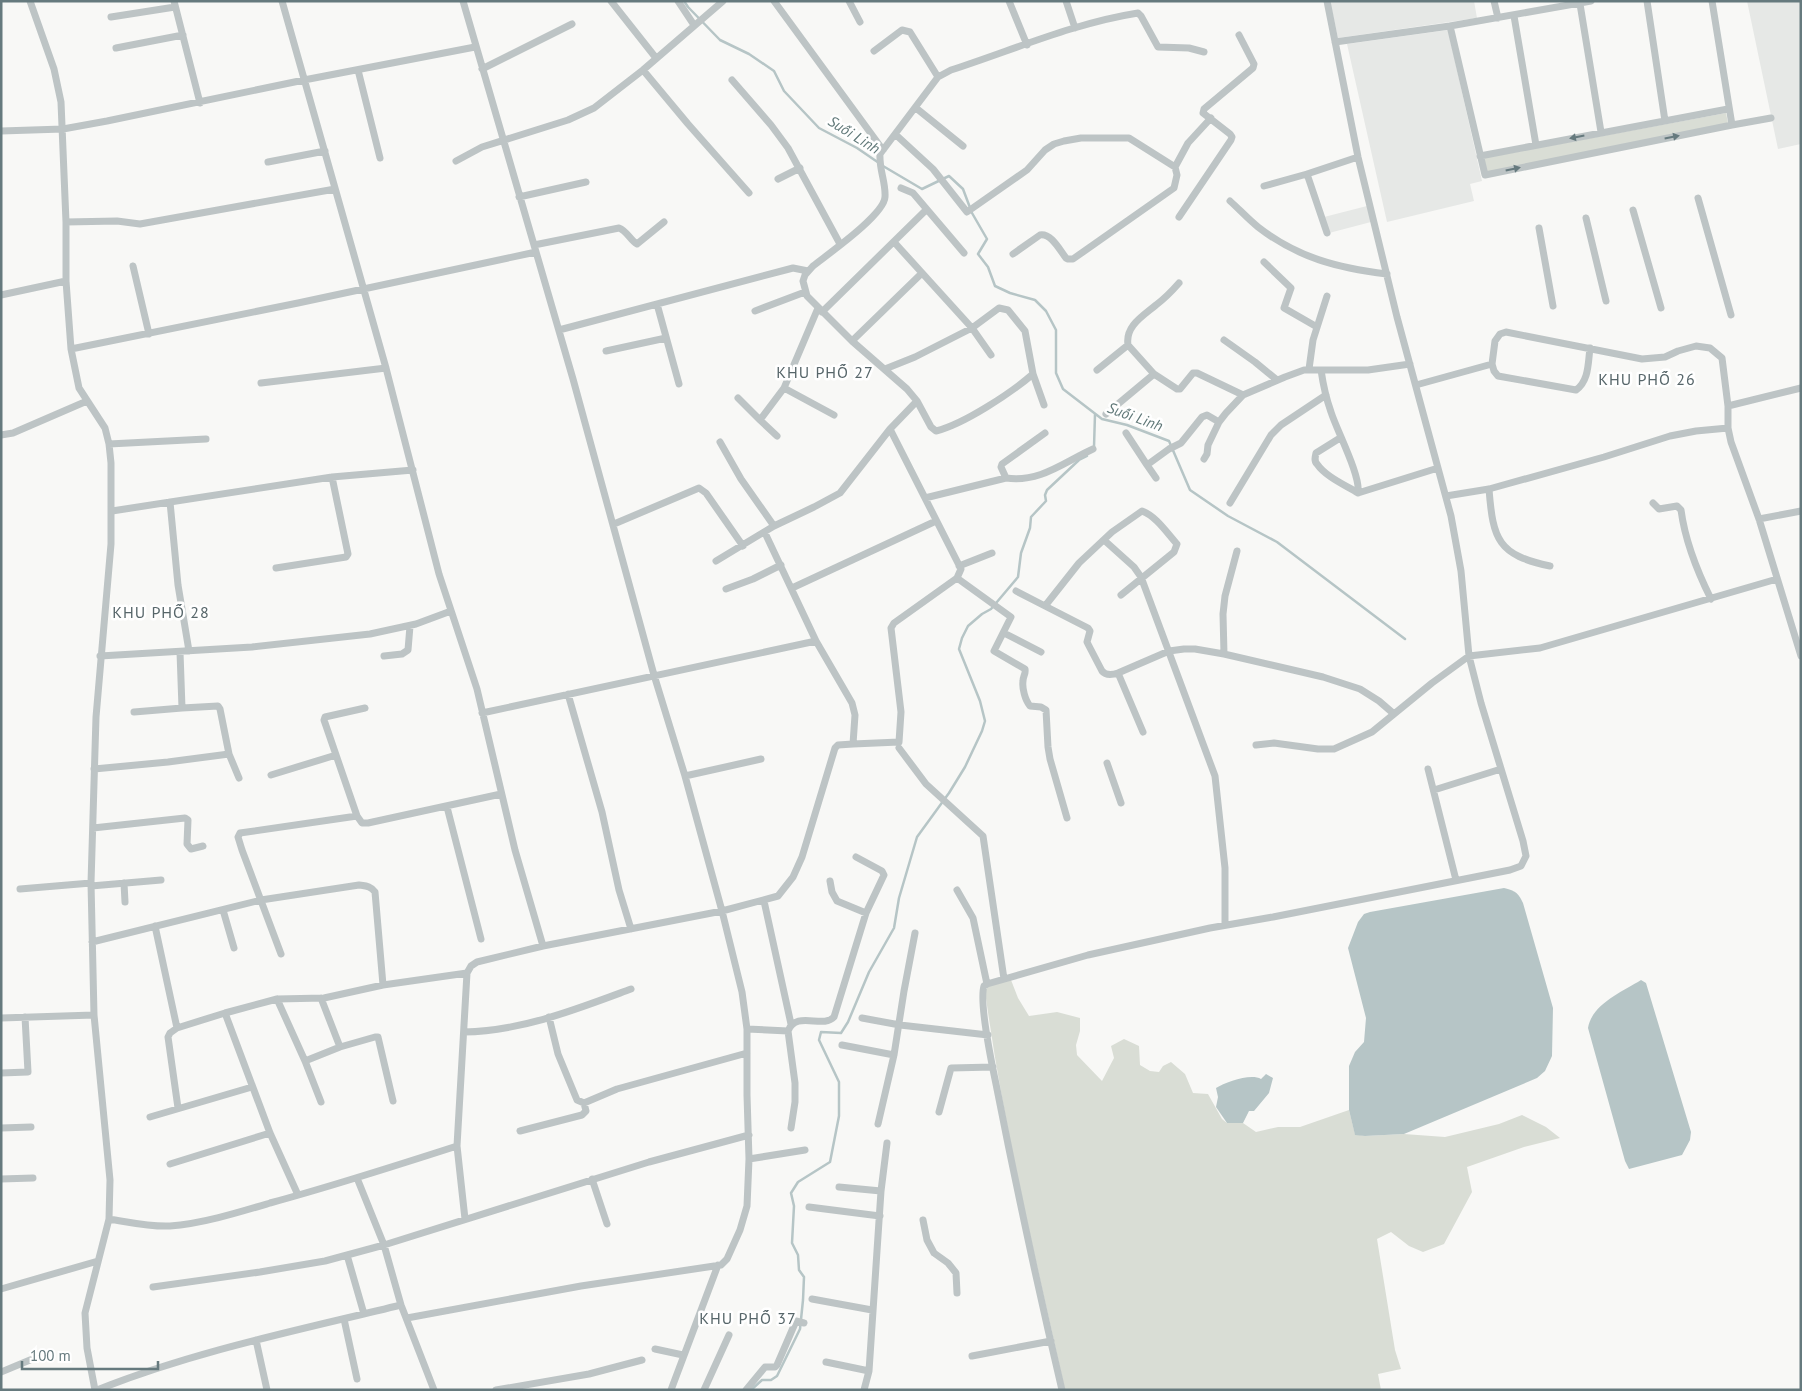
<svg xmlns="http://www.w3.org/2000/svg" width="1802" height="1391" font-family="'PT Sans',sans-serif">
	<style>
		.built { fill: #e6e8e6 }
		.green { fill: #d9ddd5 }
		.water { fill: #b6c5c6 }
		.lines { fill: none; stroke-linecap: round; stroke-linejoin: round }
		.stream { stroke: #b6c5c6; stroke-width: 2.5 }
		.street { stroke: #bdc4c5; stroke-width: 7 }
		.oneway { fill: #667a7e }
		.labels { text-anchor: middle; stroke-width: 5; stroke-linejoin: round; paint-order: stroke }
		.water-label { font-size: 15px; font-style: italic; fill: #607878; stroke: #fff }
		.quarter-label { font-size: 16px; letter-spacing: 1px; fill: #57666a; stroke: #fff }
	</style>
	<rect width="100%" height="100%" fill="#f8f8f6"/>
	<path class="built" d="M 1330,1 L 1474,1 L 1477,18 L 1338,38 Z
		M 1747,1 L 1801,1 L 1801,144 L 1778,149 Z
		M 1448,30 L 1482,181 L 1470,184 L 1474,201 L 1387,222 L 1347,44 Z
		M 1367,206 L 1371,222 L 1329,233 L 1324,217 Z"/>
	<path class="green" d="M 1726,113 L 1728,123 L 1487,172 L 1484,158 Z
		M 1011,980 L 1018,998 L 1029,1016 L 1057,1012 L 1080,1018 L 1080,1031 L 1076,1045 L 1077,1055 L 1102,1081 L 1114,1058 L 1111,1046 L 1124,1039 L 1139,1046 L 1140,1065 L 1150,1071 L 1159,1072 L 1163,1066 L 1171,1062 L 1185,1074 L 1193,1093 L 1208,1094 L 1222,1119 L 1227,1123 L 1243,1123 L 1256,1132 L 1278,1127 L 1300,1127 L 1349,1110 L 1355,1134 L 1365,1136 L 1404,1134 L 1445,1137 L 1499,1124 L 1522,1115 L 1546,1127 L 1560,1138 L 1524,1147 L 1467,1167 L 1472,1192 L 1444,1244 L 1423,1252 L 1409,1246 L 1391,1232 L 1377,1239 L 1395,1350 L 1401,1369 L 1378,1374 L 1381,1390 L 1065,1390 C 1036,1260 1004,1130 986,998 L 986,990 L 988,986 Z"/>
	<path class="water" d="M 1504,888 C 1515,891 1518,892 1523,903 L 1553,1008 L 1552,1056 L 1545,1071 L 1537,1078 L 1404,1134 L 1365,1136 L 1355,1135 L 1349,1110 L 1349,1066 L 1355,1052 L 1364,1042 L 1366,1018 L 1348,948 L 1358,922 L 1364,914 L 1370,912 Z
		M 1641,980 L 1646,983 L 1691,1132 L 1690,1140 L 1682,1155 L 1629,1169 L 1625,1161 L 1588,1028 C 1592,1004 1622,992 1641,980 Z
		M 1266,1074 L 1273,1078 L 1269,1093 L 1254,1111 L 1249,1111 L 1243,1123 L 1227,1123 L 1216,1107 L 1218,1097 L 1216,1088 C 1226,1082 1251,1073 1261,1079 Z"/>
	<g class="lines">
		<path class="stream" d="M 684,1 L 688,7 L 720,40 L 749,54 L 774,71 L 784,91 L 819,128 L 857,148 L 879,163
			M 883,166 L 922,189 L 949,176 L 963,189 L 972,213 L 987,239 L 978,254 L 988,267 L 995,286 L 1010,293 L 1035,300 L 1046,311 L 1056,330 L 1056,373 L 1063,389 L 1102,419 L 1127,425 L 1169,441 L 1190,490 L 1228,516 L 1277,542 L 1405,639
			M 1094,447 L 1095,414
			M 751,1390 L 762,1380 L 771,1380 L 777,1376 L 800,1329 L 803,1300 L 804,1277 L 799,1270 L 798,1255 L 792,1243 L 794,1206 L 791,1193 L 798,1182 L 830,1162 L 839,1116 L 839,1082 L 819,1040 L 821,1032 L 841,1033 L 848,1022 L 869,972 L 894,928 L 899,898 L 917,837 L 949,793 L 965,767 L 982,731 L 985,721 L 980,701 L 959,649 L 962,638 L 968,626 L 982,614 L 991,609 L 1018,577 L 1021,553 L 1030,528 L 1031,517 L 1046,501 L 1045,495 L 1047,490 L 1079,460 L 1087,456"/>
		<path class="street" d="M 30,1 L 54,69 L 61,102 L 66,222 L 66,281 L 71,349 L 79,388 L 105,428 L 109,444 L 111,463 L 111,544 L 96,717 L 91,883 L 94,1015 L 110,1180 L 109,1219 L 85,1313 L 87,1348 L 95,1390
			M 174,1 L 200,103
			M 282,1 L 386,368 L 439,574 L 477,689 L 515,850 L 543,946
			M 611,1 L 656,58
			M 678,1 L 694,25
			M 774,1 L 883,150
			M 849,1 L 860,22
			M 1009,1 L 1027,45
			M 1066,1 L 1075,28
			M 1494,1 L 1498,18
			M 1647,1 L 1665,121
			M 1580,4 L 1601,132
			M 1514,16 L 1536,145
			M 111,17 L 175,7
			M 1450,26 L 1485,175 L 1732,125 L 1712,1
			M 1335,42 L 1450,26 L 1591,1
			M 116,48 L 183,35
			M 874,51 L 902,30 L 910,32 L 938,77
			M 482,69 L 572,24
			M 358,70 L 380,158
			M 643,70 L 688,124 L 749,193
			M 732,80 L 771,125 L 788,148 L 840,244
			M 916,108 L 963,146
			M 1732,125 L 1771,118
			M 1,131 L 63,129 L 107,121 L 304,80 L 475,47
			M 895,134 L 933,169 L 967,212 L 1027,170 L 1045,150 L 1054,144 L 1064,141 L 1081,138 L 1129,138 L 1175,167
			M 1480,156 L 1728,109
			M 456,161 L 482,147 L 568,120 L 594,108 L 643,70 L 723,1
			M 268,162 L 325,151
			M 778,179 L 800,168
			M 1264,186 L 1307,174
			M 901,188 L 913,193 L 964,253
			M 519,197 L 586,182
			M 1698,198 L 1731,315
			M 1230,201 C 1239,209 1248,219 1258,227 C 1298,258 1338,268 1387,274
			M 1633,210 L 1661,308
			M 1179,217 L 1231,140 L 1232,137 L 1230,134 L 1203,113 L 1204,109 L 1253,68 L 1254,64 L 1239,35
			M 1586,218 L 1606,301
			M 66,222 L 117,221 L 140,224 L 335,189
			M 1539,228 L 1553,306
			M 1327,233 L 1307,174 L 1358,157
			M 894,242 L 972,328 L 991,355
			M 534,245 L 619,228 C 627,231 630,240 637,244 L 664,222
			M 1013,254 L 1040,235 C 1051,233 1059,249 1066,258 L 1068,259 L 1073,259 L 1174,188 L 1177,175 L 1175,167 L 1188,143 L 1211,118
			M 1264,262 L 1291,288 L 1284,308 L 1317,327
			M 133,266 L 149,334
			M 1,295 L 66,281
			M 657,304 L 679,384
			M 818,308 L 784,388 L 834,415
			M 755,311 L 805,292
			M 822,312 L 926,210
			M 559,330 L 793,268 L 808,271
			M 1224,340 L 1255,362 L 1277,380
			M 852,341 L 922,273
			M 71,349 L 298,303 L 536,252
			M 606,351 L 666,338
			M 1492,364 L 1494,371 L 1498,376 L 1576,390 C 1589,381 1588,363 1590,348
			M 885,369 L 915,357 L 972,328 L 999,308 L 1008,310 L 1025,331 L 1033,374 L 1044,405
			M 1309,369 L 1313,340 L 1327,296
			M 1097,370 L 1128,345
			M 1321,370 C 1323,384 1326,398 1331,412 C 1337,431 1361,476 1358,493
			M 1154,374 L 1177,389 L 1180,389 L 1193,373 L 1197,373 L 1243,395
			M 261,383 L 386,368
			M 1416,385 L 1492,364 L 1495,341 L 1500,334 L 1506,332 L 1642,359 L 1665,357 L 1678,351 L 1696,346 L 1710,348 L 1722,358 L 1728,406 L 1728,428 L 1731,442 L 1759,519 L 1801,656
			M 738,398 L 760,420
			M 917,401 L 931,427 L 936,431 C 964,424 1011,393 1033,374
			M 1728,406 L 1801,388
			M 1106,414 L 1154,374 L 1128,345 C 1125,326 1143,316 1156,305 C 1164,299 1172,291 1179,283
			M 1126,433 L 1147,465 L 1169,449 L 1181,443 L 1202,417 L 1207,415 L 1219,422 L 1226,413 L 1243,395 L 1285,377 L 1304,370 L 1368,370 L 1410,364
			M 1,435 L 13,433 L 87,401
			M 777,436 L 760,420 L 784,388
			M 1340,438 L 1316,453 C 1315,457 1314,461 1317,464 C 1326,477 1345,485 1358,493 L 1438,468
			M 720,442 L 741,479 L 774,526
			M 109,444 L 206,439
			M 1204,459 L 1207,454 L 1208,445 L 1219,422
			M 1147,465 L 1156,478
			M 1006,478 C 1040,483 1064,462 1093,449
			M 1489,489 C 1493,540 1498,555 1550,566
			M 1446,496 L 1489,489 L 1604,457 L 1670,436 L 1696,431 L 1728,428
			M 925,498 L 1006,478 L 1001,467 L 1002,464 L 1045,433
			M 170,502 L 178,585 L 189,651
			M 1230,503 L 1271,435 L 1281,425 L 1326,395
			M 1653,503 L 1659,509 L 1677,506 L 1681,510 C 1685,540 1697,571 1711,599
			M 112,511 L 332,477 L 413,470
			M 1759,519 L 1801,511
			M 614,524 L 699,488 L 706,493 L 743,546
			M 1104,540 L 1134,567 L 1141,577 L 1215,776 L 1225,868 L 1225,925
			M 716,561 L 774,526 L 814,507 L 840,493 L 890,429 L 917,401 L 907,389 L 852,341 L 807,296 L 803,281 L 805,275 L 813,266 C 828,254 884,215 885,197 C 886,182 879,170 880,154 L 938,77 L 951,70 C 1013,50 1074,23 1138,13 L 1141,16 L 1158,47 L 1189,48 L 1204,52
			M 959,566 L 992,553
			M 276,568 L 346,557 L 348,554 L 332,477
			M 957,578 L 1011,617 L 994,651 L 1025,669 C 1026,674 1023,676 1023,681 C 1022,688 1025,700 1030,706 L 1041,707 L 1046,710 L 1048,747 L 1050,759 L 1067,818
			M 792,588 L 936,521
			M 726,589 L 753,579 L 781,565
			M 1016,591 L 1045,606
			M 1004,633 L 1041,652
			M 180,652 L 182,708 L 218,706 L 220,709 L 229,754 L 239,778
			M 1224,654 L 1223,614 L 1225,596 L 1237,551
			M 100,656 L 252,647 L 370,634 L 416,624 L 451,611
			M 384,656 L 402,654 L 408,650 L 410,626
			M 1118,673 C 1112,675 1106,676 1102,671 L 1089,646 L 1087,642 L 1090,631 L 1088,628 L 1045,606 L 1079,563 L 1112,532 L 1142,511 C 1156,516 1167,533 1177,544 L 1174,552 L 1121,595
			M 568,694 L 602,812 L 619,890 L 631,929
			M 134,712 L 182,708
			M 482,713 L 816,641
			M 1143,732 L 1118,673 L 1169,651 L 1184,649 L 1195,649 L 1224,654 L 1323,677 L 1360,689 L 1379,701 L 1394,714
			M 853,744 L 899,742 L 901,712 L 891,628 L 894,623 L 957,578 L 961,569 L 890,429
			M 1256,745 L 1274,743 L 1318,749 L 1334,749 L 1372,732 L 1432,683 L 1469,656 L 1540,648 L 1777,579
			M 899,748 L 926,784 L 983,836 L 1004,979
			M 1107,763 L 1121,803
			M 94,769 L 168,762 L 229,754
			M 1428,769 L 1456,880
			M 271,775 L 336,755
			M 685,776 L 761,759
			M 1434,790 L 1501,769
			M 447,807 L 481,939
			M 357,816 L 324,720 L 325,717 L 365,708
			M 93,828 L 185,818 L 188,820 L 187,844 L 191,849 L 203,846
			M 830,881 L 832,892 L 837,901 L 866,913 L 884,875 L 882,871 L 856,857
			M 124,883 L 125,902
			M 91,886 L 161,880
			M 20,889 L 91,883
			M 957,890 L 973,918 L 987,984
			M 764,901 L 791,1024
			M 223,910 L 234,948
			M 155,926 L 177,1028
			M 92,942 L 261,900 L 359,885 C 366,886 371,886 375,892 L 383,985
			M 281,954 L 242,850 L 238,837 L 240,833 L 357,816 L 362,823 L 368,823 L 501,794
			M 277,999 L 305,1061 L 321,1102
			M 225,1013 L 270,1133 L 298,1195
			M 549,1017 L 558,1054 L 577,1100 L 584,1103 L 617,1089 L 747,1053
			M 1,1018 L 94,1015
			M 862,1018 L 900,1025 L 988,1035
			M 747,1029 L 788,1031 L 795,1083 L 795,1102 L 791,1128
			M 788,1031 C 796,1010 823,1029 834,1017 L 866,913
			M 464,1032 C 522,1031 577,1009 631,989
			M 842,1045 L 894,1055
			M 340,1047 L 375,1037 L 378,1037 L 393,1101
			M 305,1061 L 340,1047 L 321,998
			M 1,1073 L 28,1072 L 25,1017
			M 178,1108 L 168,1037 L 170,1033 L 177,1028 L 225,1013 L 277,999 L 324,998 L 383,985 L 467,973
			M 939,1112 L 951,1068 L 993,1067
			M 150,1117 L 252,1087
			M 878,1124 L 894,1055 L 904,991 L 915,933
			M 1,1128 L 31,1127
			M 520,1131 L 582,1115 L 586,1111 L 584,1103
			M 749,1159 L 805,1150
			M 170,1164 L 270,1133
			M 357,1178 L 384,1245 L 401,1305 L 434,1390
			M 1,1179 L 33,1178
			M 592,1179 L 607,1224
			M 839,1187 L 881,1191
			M 809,1207 L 880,1216
			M 109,1219 C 129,1222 149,1227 170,1226 C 201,1224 240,1212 270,1203 C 333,1186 395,1166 457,1146
			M 465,1219 L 457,1146 L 467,973 L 471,966 L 477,962 L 543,946 L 722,911 L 778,896 L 793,877 L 802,857 L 835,748 L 838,745 L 853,744 L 855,715 L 852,703 L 816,641 L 765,533
			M 923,1220 L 927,1240 L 934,1253 L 948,1263 L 956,1273 L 957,1293
			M 347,1255 L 364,1314
			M 153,1287 L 260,1272 L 325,1261 L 384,1245 L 649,1162 L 749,1135
			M 1,1289 L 98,1261
			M 812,1299 L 872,1310
			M 407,1318 L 581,1286 L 721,1265 L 727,1259 L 740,1230 L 747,1206 L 749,1159 L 747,1095 L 747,1029 L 742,992 L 722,911 L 685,776 L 654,675 L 573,379 L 463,1
			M 344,1319 L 357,1379
			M 256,1340 L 267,1390
			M 655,1349 L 683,1355
			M 972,1356 L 1051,1341
			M 826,1362 L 869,1371
			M 1,1372 L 30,1360
			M 97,1390 C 195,1351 299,1330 401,1305
			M 496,1390 L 589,1374 L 642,1360
			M 671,1390 L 718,1265
			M 704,1390 L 729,1335
			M 746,1390 L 765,1367 L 775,1367 L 777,1365 L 796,1321 L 804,1323
			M 864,1390 L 869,1371 L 881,1191 L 887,1143
			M 1062,1390 C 1038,1288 1016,1186 996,1084 C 992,1065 979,1002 984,986 L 987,984 L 1088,955 L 1210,928 L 1273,917 L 1510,870 L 1521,866 L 1526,856 L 1523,841 L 1481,703 L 1469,656 L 1461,571 L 1451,516 L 1397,317 L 1358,157 L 1327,1"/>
	</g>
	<defs><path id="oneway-solid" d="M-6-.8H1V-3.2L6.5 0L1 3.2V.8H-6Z" transform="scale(1.25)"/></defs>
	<g class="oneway">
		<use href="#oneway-solid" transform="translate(1577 137) rotate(169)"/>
		<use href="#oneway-solid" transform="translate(1672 137) rotate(-11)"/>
		<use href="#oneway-solid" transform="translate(1513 169) rotate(-12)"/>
	</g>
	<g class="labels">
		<g class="water-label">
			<text transform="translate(854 135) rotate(32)" y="5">Suối Linh</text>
			<text transform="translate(1135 417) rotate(20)" y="5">Suối Linh</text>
		</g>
		<g class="quarter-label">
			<text x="825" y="378">KHU PHỐ 27</text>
			<text x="1647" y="385">KHU PHỐ 26</text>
			<text x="161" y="618">KHU PHỐ 28</text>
			<text x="748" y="1324">KHU PHỐ 37</text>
		</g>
	</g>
	<rect width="1802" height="1391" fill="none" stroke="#667a7e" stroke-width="5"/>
	<path d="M22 1361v8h136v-8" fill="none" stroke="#667a7e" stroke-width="2.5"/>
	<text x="30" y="1361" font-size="15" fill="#667a7e" stroke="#ffffff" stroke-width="4" paint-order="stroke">100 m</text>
</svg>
